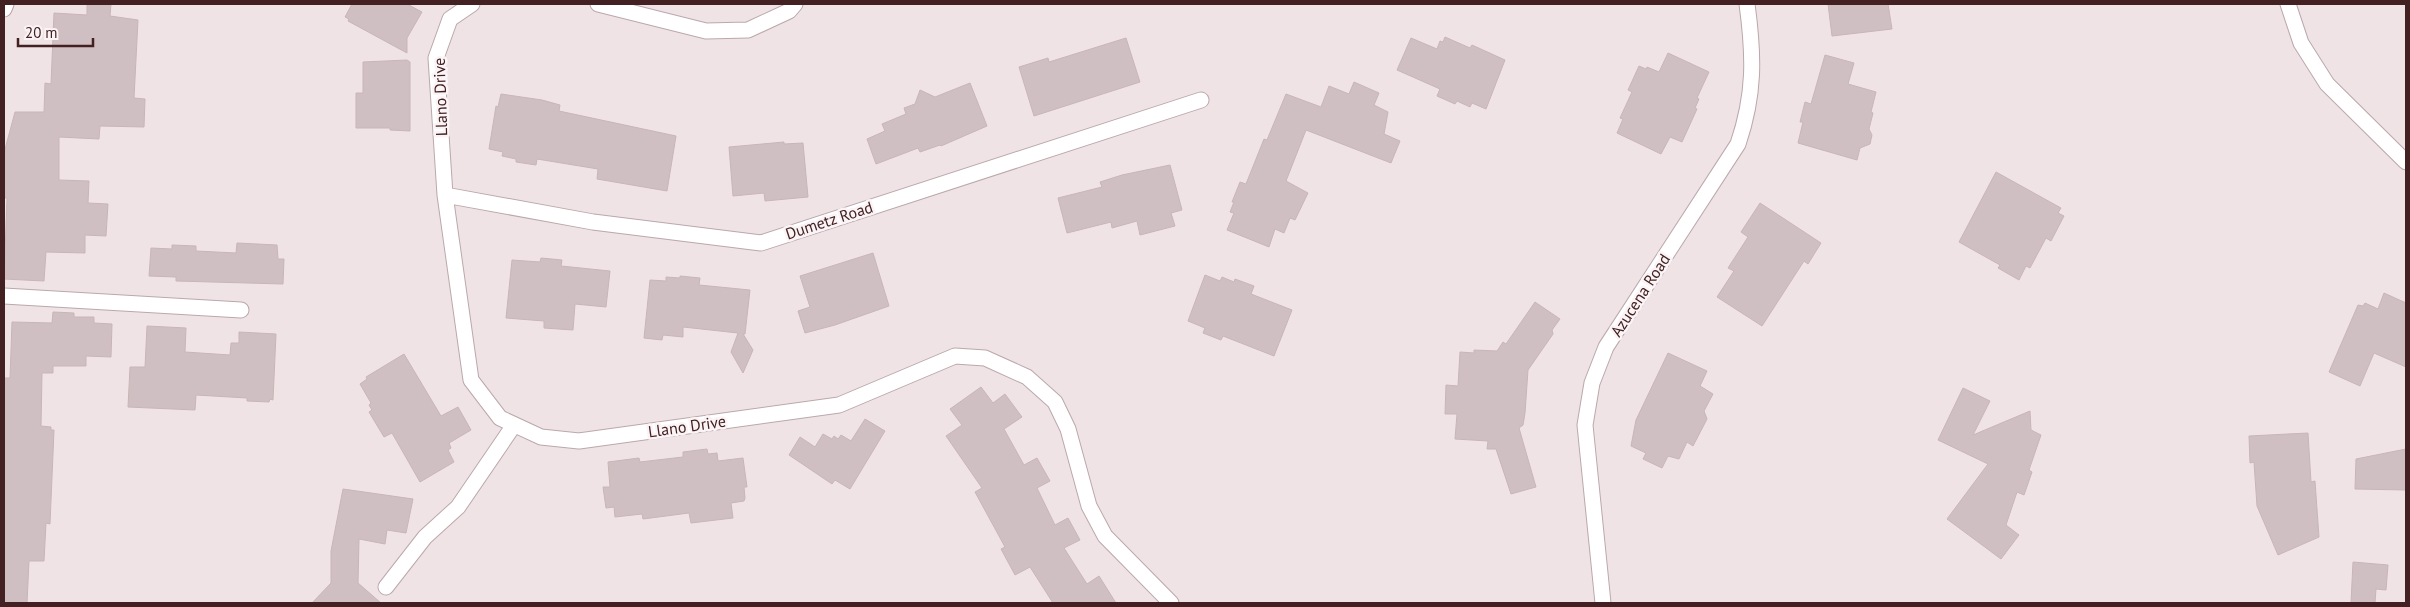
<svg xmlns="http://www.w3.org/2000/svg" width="2410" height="607" font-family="'PT Sans',sans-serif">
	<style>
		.building { fill: #d0bfc2; stroke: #c9b5b8 }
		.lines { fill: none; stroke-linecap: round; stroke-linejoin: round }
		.lane-casing { stroke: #bba8ab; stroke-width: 17 }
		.street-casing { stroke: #bba8ab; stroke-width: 17 }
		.secondary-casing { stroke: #bca0a4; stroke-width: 17 }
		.lane { stroke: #fff; stroke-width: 15 }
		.street { stroke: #fff; stroke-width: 15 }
		.secondary { stroke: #fff; stroke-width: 15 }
		.labels { text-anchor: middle; stroke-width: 5; stroke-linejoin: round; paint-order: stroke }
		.street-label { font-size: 16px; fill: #432021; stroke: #faf4f6 }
	</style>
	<rect width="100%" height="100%" fill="#efe3e6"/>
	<path class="building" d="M 87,4 L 111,4 L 110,16 L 138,20 L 134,98 L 145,99 L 144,127 L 100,126 L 99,139 L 59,137 L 59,180 L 89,181 L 88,203 L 108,204 L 106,236 L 85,235 L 85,253 L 46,252 L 44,281 L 4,279 L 7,198 L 4,198 L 4,153 L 15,112 L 44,112 L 45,83 L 51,84 L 54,13 L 87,15 Z
		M 352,4 L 407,4 L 422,12 L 407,38 L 407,53 L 348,21 L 349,19 L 345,17 Z
		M 1828,4 L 1888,4 L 1892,29 L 1832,36 Z
		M 1445,37 L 1470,48 L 1472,45 L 1505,60 L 1486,109 L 1472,103 L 1470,107 L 1457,101 L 1455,104 L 1437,96 L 1440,89 L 1397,70 L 1411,38 L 1437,49 L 1440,41 L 1443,42 Z
		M 1126,38 L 1140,82 L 1034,116 L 1019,67 L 1048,58 L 1049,62 Z
		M 1668,53 L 1709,72 L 1697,98 L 1699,99 L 1695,108 L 1697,109 L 1682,142 L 1670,137 L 1661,154 L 1617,133 L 1623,119 L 1620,118 L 1632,92 L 1628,90 L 1639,66 L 1646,69 L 1647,67 L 1659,72 Z
		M 1825,55 L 1854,63 L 1848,84 L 1876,92 L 1871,112 L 1873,113 L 1869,129 L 1872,135 L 1870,144 L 1860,148 L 1857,160 L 1798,143 L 1803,122 L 1800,122 L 1805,102 L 1811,104 Z
		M 407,60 L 410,62 L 410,131 L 390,130 L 390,128 L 356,128 L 356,93 L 363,93 L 363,62 Z
		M 1354,82 L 1379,93 L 1374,105 L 1388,112 L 1384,134 L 1400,141 L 1391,163 L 1306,130 L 1286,181 L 1308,193 L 1295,220 L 1290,218 L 1284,233 L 1275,229 L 1269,247 L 1227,230 L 1234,213 L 1230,212 L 1234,202 L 1232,202 L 1240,182 L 1246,184 L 1264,139 L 1267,140 L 1286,94 L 1321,107 L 1329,86 L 1349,94 Z
		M 970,83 L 987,126 L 941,146 L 940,145 L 920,152 L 918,148 L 876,164 L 867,139 L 885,131 L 882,124 L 906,114 L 904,108 L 915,104 L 920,90 L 935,97 Z
		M 501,94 L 542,100 L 560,105 L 559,111 L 676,136 L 667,191 L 597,179 L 598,169 L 537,159 L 536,165 L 516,162 L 516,159 L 502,156 L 503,152 L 489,149 L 496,106 L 498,107 Z
		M 784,142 L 784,144 L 803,143 L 808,197 L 765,201 L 764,193 L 733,196 L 729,147 Z
		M 1170,165 L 1182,210 L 1171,213 L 1175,226 L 1140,235 L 1137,221 L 1112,228 L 1111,222 L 1067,233 L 1058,198 L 1102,187 L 1100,182 L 1122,175 Z
		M 1996,172 L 2061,208 L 2058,213 L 2064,216 L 2051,241 L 2046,238 L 2030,268 L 2026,266 L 2019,280 L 1998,268 L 2000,265 L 1959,242 Z
		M 1760,203 L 1821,243 L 1808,264 L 1804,261 L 1762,326 L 1717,297 L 1734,271 L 1728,268 L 1748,237 L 1741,232 Z
		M 237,243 L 277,245 L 278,259 L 284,259 L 283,284 L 176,281 L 176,277 L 149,276 L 151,248 L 172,249 L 172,245 L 196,246 L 196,251 L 236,253 Z
		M 873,253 L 889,306 L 835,325 L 805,333 L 798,311 L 810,307 L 800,276 Z
		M 541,258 L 562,260 L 561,266 L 610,271 L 606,307 L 575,304 L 573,330 L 544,328 L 544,321 L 506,318 L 512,260 L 540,262 Z
		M 1205,275 L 1220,281 L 1222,277 L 1234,282 L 1235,279 L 1254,286 L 1251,294 L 1292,310 L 1274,356 L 1223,336 L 1221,340 L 1203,333 L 1205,328 L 1188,321 Z
		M 680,276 L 700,278 L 699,285 L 750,290 L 745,334 L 743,334 L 753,350 L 743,373 L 731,352 L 738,333 L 683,327 L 683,337 L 663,335 L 662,340 L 644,338 L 650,280 L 666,281 L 666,277 L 680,278 Z
		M 2384,293 L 2406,303 L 2406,367 L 2374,353 L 2360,386 L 2329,372 L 2358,305 L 2363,306 L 2365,303 L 2378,309 Z
		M 1535,302 L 1560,319 L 1552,330 L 1553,334 L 1528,370 L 1525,413 L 1523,425 L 1519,428 L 1536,487 L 1511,494 L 1496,449 L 1487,449 L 1488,441 L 1455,439 L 1457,414 L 1445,414 L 1446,385 L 1458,386 L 1460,352 L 1474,353 L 1474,350 L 1497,351 L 1503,342 L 1506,344 Z
		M 53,312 L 74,313 L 74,317 L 94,317 L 94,323 L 112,324 L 111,357 L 86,356 L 86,366 L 53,366 L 53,373 L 42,373 L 41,426 L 51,427 L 51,430 L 54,430 L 50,524 L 46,523 L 44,561 L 29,561 L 27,603 L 4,603 L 4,378 L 10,378 L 12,322 L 52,323 Z
		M 147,326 L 186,328 L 185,352 L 230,355 L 231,343 L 239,343 L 239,332 L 276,334 L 273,400 L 270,399 L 269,402 L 247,401 L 247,398 L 196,395 L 195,410 L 128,407 L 130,367 L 145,367 Z
		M 1668,353 L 1707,371 L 1700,386 L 1713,394 L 1704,411 L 1707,419 L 1693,446 L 1687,442 L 1679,459 L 1668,456 L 1662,468 L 1643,459 L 1646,453 L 1631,446 L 1636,420 Z
		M 404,354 L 441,416 L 458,407 L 471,430 L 449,443 L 451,448 L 448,450 L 454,462 L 420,482 L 392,433 L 384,437 L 369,412 L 372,410 L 369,405 L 371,403 L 360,384 L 367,379 L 366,377 Z
		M 981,387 L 993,403 L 1005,394 L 1022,417 L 1004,429 L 1024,465 L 1037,458 L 1050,481 L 1037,488 L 1055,525 L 1068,518 L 1080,540 L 1064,548 L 1087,584 L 1099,576 L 1116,603 L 1053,603 L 1030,567 L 1015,575 L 1001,549 L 1005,547 L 975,492 L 982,488 L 946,436 L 962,425 L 950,409 Z
		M 1963,388 L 1990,401 L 1973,435 L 2030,411 L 2031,430 L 2041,435 L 2029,470 L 2032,472 L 2024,495 L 2017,492 L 2006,525 L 2019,535 L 2001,559 L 1947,519 L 1988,464 L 1938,440 Z
		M 865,419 L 885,431 L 850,489 L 835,480 L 832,484 L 789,455 L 800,437 L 815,447 L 823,434 L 832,439 L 834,436 L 838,439 L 841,435 L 851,441 Z
		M 2308,433 L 2311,482 L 2315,481 L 2319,537 L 2278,555 L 2257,506 L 2254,462 L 2250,463 L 2249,436 Z
		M 707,449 L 708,454 L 717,453 L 718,461 L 743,458 L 747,487 L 744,487 L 745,498 L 744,501 L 731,503 L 733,518 L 691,523 L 689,513 L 643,519 L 642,514 L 615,517 L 614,507 L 606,508 L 603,487 L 610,487 L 608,462 L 639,458 L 640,462 L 683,457 L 683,452 Z
		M 2406,449 L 2406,490 L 2355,489 L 2356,459 Z
		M 343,489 L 413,499 L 406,533 L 387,530 L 385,544 L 359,539 L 358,583 L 381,603 L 312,603 L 331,583 L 331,551 Z
		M 2353,562 L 2388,565 L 2386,590 L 2376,589 L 2375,603 L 2351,603 Z"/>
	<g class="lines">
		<defs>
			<path id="lane" d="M 4,296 L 241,310
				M 386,587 L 425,537 L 458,507 L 514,425"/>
			<path id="street" d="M 472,4 L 450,19 L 436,58 L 445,195 L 471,380 L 500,418 L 541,437 L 579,441 L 839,405 L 955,356 L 985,358 L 1027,377 L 1055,402 L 1068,429 L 1089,506 L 1105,536 L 1171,603
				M 598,4 L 706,31 L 748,30 L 789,11 L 795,4
				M 2288,4 L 2301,43 L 2327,84 L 2406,162
				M 445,195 L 593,222 L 761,243 L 1201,100
				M 1603,603 L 1585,425 L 1592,383 L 1606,347 L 1738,144 C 1755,94 1754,56 1747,4"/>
			<path id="secondary" d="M 4,9 L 6,4"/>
		</defs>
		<use href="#lane" class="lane-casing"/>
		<use href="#street" class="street-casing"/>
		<use href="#secondary" class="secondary-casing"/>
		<use href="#lane" class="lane"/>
		<use href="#street" class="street"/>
		<use href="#secondary" class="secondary"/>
	</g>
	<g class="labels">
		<g class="street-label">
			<text transform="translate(440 97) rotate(-92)" y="6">Llano Drive</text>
			<text transform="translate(829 220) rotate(-18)" y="6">Dumetz Road</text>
			<text transform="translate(1640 295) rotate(-57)" y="6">Azucena Road</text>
			<text transform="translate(687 426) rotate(-8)" y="6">Llano Drive</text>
		</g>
	</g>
	<rect width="2410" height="607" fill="none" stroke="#432021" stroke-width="10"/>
	<path d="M18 38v8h75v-8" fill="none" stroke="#432021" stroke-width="2.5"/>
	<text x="25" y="38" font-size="15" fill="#432021" stroke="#faf4f6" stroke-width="4" paint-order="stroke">20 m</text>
</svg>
